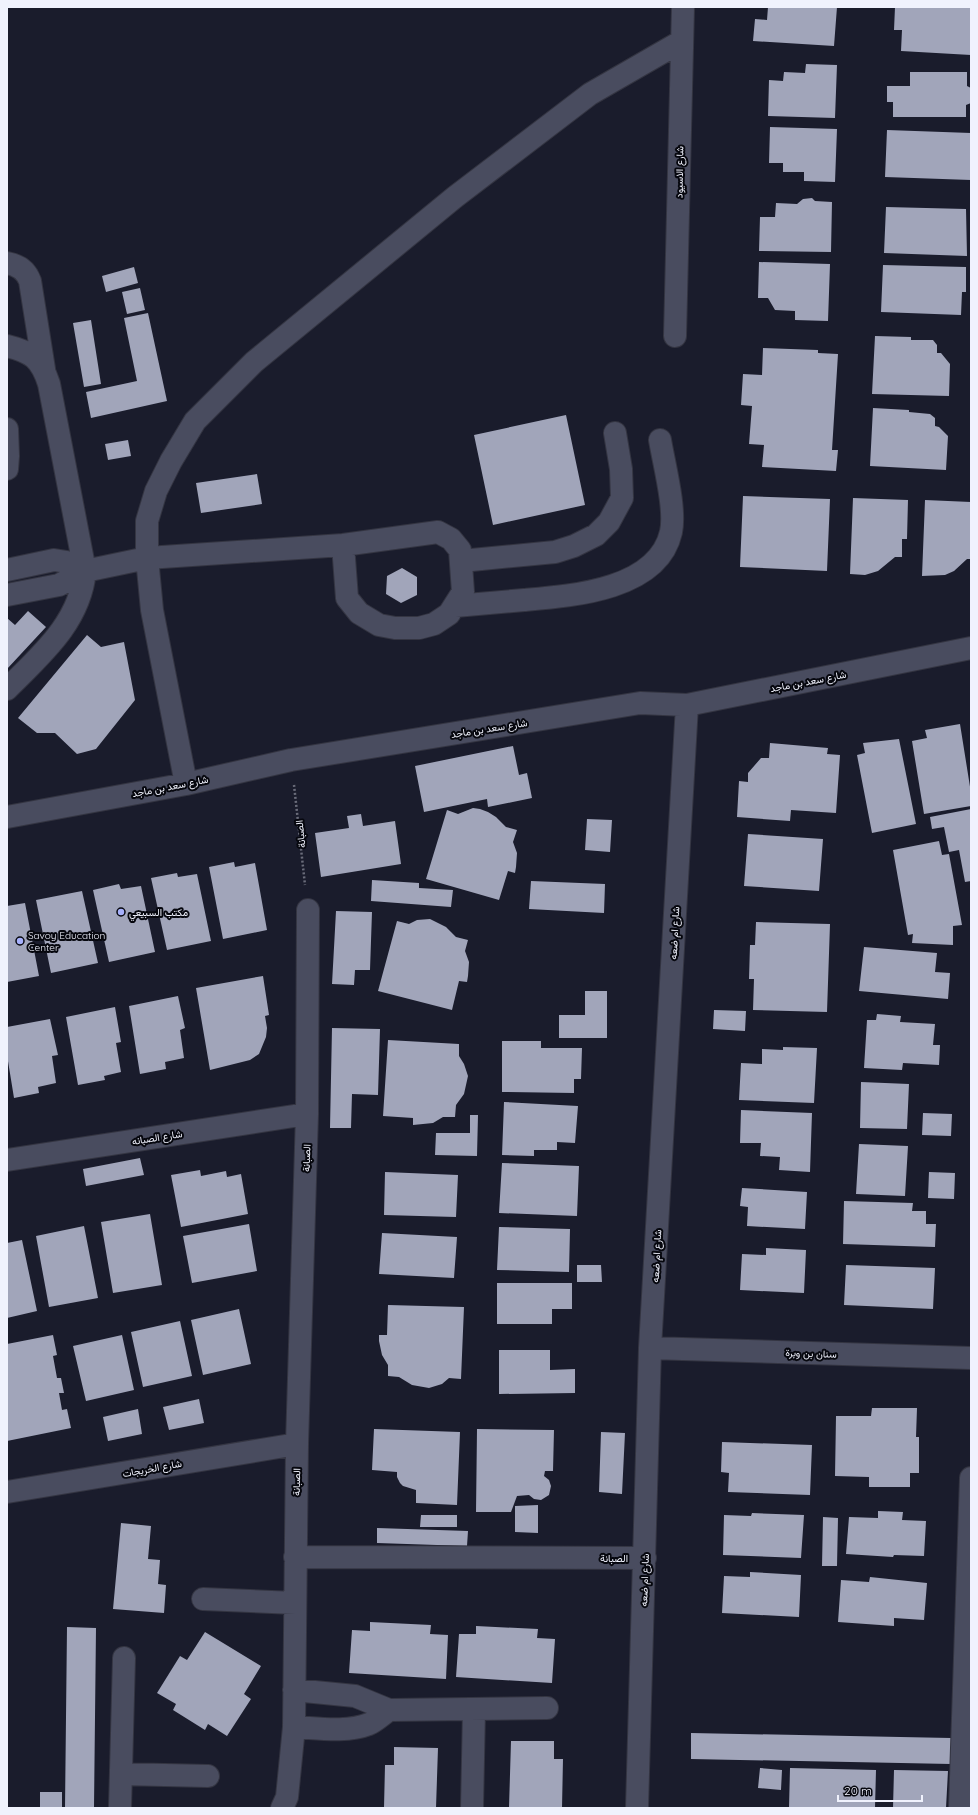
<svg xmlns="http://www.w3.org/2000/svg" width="978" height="1815" font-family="Quicksand,Vazirmatn,sans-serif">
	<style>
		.building { fill: #a1a5ba }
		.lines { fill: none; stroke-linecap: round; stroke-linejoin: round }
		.minor-casing { stroke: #343542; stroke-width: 24 }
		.path { stroke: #6a6c7a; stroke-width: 2.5; stroke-dasharray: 2 2; stroke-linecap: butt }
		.minor { stroke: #494c5f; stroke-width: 22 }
		.poi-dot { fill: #a7b1fc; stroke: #06070e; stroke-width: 1.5 }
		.labels { text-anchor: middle; stroke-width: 4; stroke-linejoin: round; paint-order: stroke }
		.street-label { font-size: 10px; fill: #f0f2fd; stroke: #06070e }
		.poi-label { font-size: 10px; fill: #f0f2fd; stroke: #06070e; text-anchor: start }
	</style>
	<rect width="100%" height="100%" fill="#1a1c2c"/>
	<path class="building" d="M 768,7 L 837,7 L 834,46 L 753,41 L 755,19 L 767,20 Z
		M 895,7 L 971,7 L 971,55 L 901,51 L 902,30 L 894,30 Z
		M 806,64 L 837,65 L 835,118 L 768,116 L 769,80 L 783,81 L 784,72 L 805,73 Z
		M 910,72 L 967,72 L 967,86 L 971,88 L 971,103 L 966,105 L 966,117 L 893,117 L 893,102 L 887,102 L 887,86 L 910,86 Z
		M 770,127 L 837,129 L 835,182 L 804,181 L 804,172 L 783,172 L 783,163 L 769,163 Z
		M 887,130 L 971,133 L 971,180 L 885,177 Z
		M 812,198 L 815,201 L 832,202 L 831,252 L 759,251 L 760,217 L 775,217 L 776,203 L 797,204 L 803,199 Z
		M 886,207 L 966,209 L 967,256 L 884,253 Z
		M 759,262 L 830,264 L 828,321 L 795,320 L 795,311 L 775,310 L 768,298 L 758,298 Z
		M 883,265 L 966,267 L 966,292 L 962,292 L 961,315 L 881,312 Z
		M 134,267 L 138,283 L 106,292 L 102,276 Z
		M 140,288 L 145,310 L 127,314 L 122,292 Z
		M 148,313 L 167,401 L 91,418 L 86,392 L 137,381 L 124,318 Z
		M 91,320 L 101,384 L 84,387 L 73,323 Z
		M 875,336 L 911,337 L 911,340 L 933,340 L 937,345 L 937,353 L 941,353 L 950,364 L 949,396 L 872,394 Z
		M 763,348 L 818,350 L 818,353 L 838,354 L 832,450 L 838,450 L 836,471 L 762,467 L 764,445 L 749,444 L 752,406 L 741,405 L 743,374 L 762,375 Z
		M 873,408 L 909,410 L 909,412 L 930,414 L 935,418 L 935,426 L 939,427 L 948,436 L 946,470 L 870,466 Z
		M 566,415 L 585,505 L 493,525 L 474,435 Z
		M 128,440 L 131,456 L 108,460 L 105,444 Z
		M 257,474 L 262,504 L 201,513 L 196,483 Z
		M 743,496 L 830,499 L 827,571 L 740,567 Z
		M 853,498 L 908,500 L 907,539 L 902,539 L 902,557 L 895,557 L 878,571 L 865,575 L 850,574 Z
		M 925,500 L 971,502 L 971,559 L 967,559 L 954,571 L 945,575 L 922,576 Z
		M 402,568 L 417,577 L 417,595 L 401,603 L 386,594 L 387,576 Z
		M 28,611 L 46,627 L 7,669 L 7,618 L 15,625 Z
		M 87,635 L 101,647 L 124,642 L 135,700 L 96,749 L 77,754 L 55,733 L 37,733 L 18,718 Z
		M 960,724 L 971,793 L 971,806 L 924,814 L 912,741 L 927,738 L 925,730 Z
		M 899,739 L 916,824 L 872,833 L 857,755 L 865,753 L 863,743 Z
		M 770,743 L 828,748 L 827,754 L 840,755 L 836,813 L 791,810 L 790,821 L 737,817 L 739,781 L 748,782 L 748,773 L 761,758 L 769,758 Z
		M 513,746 L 519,775 L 527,773 L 532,798 L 488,807 L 487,799 L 424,812 L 415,766 Z
		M 473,808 L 480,809 L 488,812 L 496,817 L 506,827 L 517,830 L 513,842 L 517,853 L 516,867 L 515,873 L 508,871 L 499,900 L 426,879 L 447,810 L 458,814 Z
		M 971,809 L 971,881 L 965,882 L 959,850 L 949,852 L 944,827 L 932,829 L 930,817 Z
		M 361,814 L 363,826 L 395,821 L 401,864 L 321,877 L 315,833 L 349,828 L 347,816 Z
		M 587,819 L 612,820 L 610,852 L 585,850 Z
		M 748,834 L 823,839 L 819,891 L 744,886 Z
		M 939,841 L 942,855 L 949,854 L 962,925 L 953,926 L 953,945 L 912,943 L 913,934 L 908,935 L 893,850 Z
		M 234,862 L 235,867 L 255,863 L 267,930 L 223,939 L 209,867 Z
		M 177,873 L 178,877 L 197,874 L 211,941 L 167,950 L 151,878 Z
		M 372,880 L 419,883 L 419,888 L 453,890 L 451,907 L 371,901 Z
		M 531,881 L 605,884 L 604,913 L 529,909 Z
		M 119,884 L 121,889 L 141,886 L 155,952 L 109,962 L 93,890 Z
		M 82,891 L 98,963 L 51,973 L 36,900 Z
		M 25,903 L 39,976 L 7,982 L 7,906 Z
		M 336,911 L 372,912 L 370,970 L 355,970 L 354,985 L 332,984 Z
		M 430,919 L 446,927 L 456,937 L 468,940 L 465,951 L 469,962 L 468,976 L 467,982 L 459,981 L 452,1010 L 378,991 L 397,921 L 409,924 L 417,920 Z
		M 756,922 L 830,924 L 827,1012 L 753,1010 L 754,979 L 749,979 L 750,945 L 755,945 Z
		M 864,947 L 937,953 L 935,972 L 950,973 L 948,999 L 859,991 Z
		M 263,976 L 269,1015 L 265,1016 L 267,1028 L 266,1037 L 259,1054 L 250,1060 L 210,1070 L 196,988 Z
		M 585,991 L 607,991 L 607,1038 L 559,1038 L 559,1015 L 585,1015 Z
		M 178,996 L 185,1028 L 180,1030 L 184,1058 L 165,1062 L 166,1069 L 140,1074 L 129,1006 Z
		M 115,1007 L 121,1042 L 116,1043 L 121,1072 L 104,1076 L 105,1080 L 78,1085 L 66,1017 Z
		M 714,1010 L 746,1011 L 745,1031 L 713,1029 Z
		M 877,1014 L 901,1016 L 900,1022 L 935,1024 L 933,1045 L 940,1045 L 939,1065 L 903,1063 L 902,1070 L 864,1068 L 867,1020 L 876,1020 Z
		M 50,1019 L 58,1055 L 52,1056 L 56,1083 L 38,1087 L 39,1093 L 14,1098 L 7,1055 L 7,1027 Z
		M 332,1028 L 380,1029 L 378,1095 L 352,1094 L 351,1128 L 330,1128 Z
		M 388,1040 L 459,1044 L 459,1056 L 464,1064 L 468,1076 L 464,1094 L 456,1105 L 455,1117 L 443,1117 L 433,1123 L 413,1125 L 413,1118 L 383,1116 Z
		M 502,1041 L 541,1041 L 541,1048 L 582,1048 L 581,1079 L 574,1079 L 574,1093 L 502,1092 Z
		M 783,1047 L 817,1048 L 814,1103 L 739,1100 L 741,1063 L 762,1064 L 762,1049 L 783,1050 Z
		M 861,1082 L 909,1084 L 907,1129 L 860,1128 Z
		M 504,1102 L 578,1106 L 575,1143 L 557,1142 L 557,1150 L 534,1150 L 534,1156 L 502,1155 Z
		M 741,1110 L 812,1113 L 810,1172 L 779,1170 L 780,1157 L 760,1156 L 761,1143 L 740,1143 Z
		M 923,1113 L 952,1114 L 951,1136 L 922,1135 Z
		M 470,1115 L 478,1115 L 477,1156 L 435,1155 L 436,1133 L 470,1133 Z
		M 859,1144 L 908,1146 L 905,1196 L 856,1194 Z
		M 140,1158 L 144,1175 L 86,1186 L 83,1169 Z
		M 502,1163 L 579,1166 L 577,1216 L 499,1213 Z
		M 200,1170 L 201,1176 L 226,1171 L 227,1177 L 241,1174 L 248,1214 L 181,1227 L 171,1175 Z
		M 385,1172 L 458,1175 L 456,1217 L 384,1215 Z
		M 929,1172 L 955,1173 L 954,1199 L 928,1198 Z
		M 742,1188 L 807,1192 L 805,1229 L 747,1226 L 748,1207 L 740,1206 Z
		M 844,1201 L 913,1203 L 912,1211 L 926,1211 L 926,1224 L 936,1224 L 935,1247 L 843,1244 Z
		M 150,1214 L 162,1285 L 113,1293 L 101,1222 Z
		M 249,1224 L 257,1271 L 192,1283 L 183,1236 Z
		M 84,1226 L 98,1298 L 49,1307 L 36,1236 Z
		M 499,1227 L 570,1229 L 569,1272 L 497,1270 Z
		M 382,1233 L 457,1237 L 454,1278 L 379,1274 Z
		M 22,1240 L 37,1311 L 7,1318 L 7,1243 Z
		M 766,1248 L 806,1250 L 804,1293 L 740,1290 L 742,1254 L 766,1255 Z
		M 577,1265 L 601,1265 L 602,1282 L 577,1282 Z
		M 846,1265 L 935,1268 L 933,1309 L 844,1305 Z
		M 497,1283 L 572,1283 L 572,1309 L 552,1309 L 552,1324 L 497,1324 Z
		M 388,1305 L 464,1307 L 461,1379 L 449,1378 L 442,1384 L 429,1388 L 412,1385 L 399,1377 L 388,1376 L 388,1365 L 382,1355 L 379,1341 L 379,1335 L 387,1335 Z
		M 239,1309 L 251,1364 L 203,1375 L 191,1320 Z
		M 180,1321 L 192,1376 L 143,1387 L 131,1332 Z
		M 53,1335 L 57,1355 L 53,1356 L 57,1378 L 61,1378 L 64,1393 L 59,1393 L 62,1410 L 67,1409 L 71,1428 L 7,1441 L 7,1344 Z
		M 122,1335 L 134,1390 L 86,1401 L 73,1346 Z
		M 499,1350 L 550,1350 L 550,1370 L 575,1369 L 575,1393 L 499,1394 Z
		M 199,1399 L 204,1423 L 169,1430 L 163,1407 Z
		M 872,1408 L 917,1408 L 916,1437 L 919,1437 L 919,1473 L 910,1473 L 910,1487 L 869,1487 L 869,1477 L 835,1476 L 836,1416 L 871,1416 Z
		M 138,1409 L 142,1434 L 108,1441 L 103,1417 Z
		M 374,1429 L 460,1432 L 457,1505 L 416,1503 L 416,1490 L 403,1486 L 400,1483 L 397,1477 L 397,1472 L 372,1470 Z
		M 477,1429 L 554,1430 L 553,1471 L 545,1471 L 544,1476 L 549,1480 L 551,1486 L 549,1495 L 541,1500 L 534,1499 L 529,1495 L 517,1496 L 511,1512 L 476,1512 Z
		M 601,1432 L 625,1433 L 622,1494 L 599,1492 Z
		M 722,1442 L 812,1445 L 810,1495 L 728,1492 L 729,1473 L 721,1472 Z
		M 538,1505 L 538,1533 L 515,1532 L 515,1506 Z
		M 878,1511 L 903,1512 L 902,1520 L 926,1521 L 924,1556 L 894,1555 L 893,1557 L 846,1554 L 849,1517 L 878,1518 Z
		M 752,1513 L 804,1515 L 801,1558 L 723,1555 L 724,1515 L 751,1516 Z
		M 421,1515 L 457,1515 L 457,1527 L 420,1527 Z
		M 823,1517 L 838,1518 L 837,1566 L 822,1566 Z
		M 121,1523 L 151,1526 L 148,1559 L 160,1560 L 158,1584 L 166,1585 L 164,1613 L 113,1609 Z
		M 377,1528 L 468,1531 L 467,1546 L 377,1543 Z
		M 750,1572 L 801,1575 L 799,1617 L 722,1613 L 724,1576 L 750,1577 Z
		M 870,1577 L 927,1583 L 924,1620 L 894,1618 L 894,1626 L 838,1622 L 841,1580 L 869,1582 Z
		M 370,1622 L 431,1625 L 430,1634 L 448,1635 L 446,1679 L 349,1673 L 352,1630 L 370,1631 Z
		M 476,1626 L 538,1629 L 537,1638 L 555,1639 L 552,1683 L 456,1677 L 459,1634 L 476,1634 Z
		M 67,1627 L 96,1628 L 94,1808 L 65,1808 Z
		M 205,1632 L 261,1666 L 244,1694 L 251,1699 L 227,1736 L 208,1724 L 205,1730 L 173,1710 L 176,1704 L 157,1693 L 180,1656 L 187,1660 Z
		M 691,1733 L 951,1738 L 951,1764 L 691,1759 Z
		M 511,1741 L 554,1741 L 554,1759 L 563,1759 L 562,1808 L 509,1808 Z
		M 394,1747 L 438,1748 L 436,1808 L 384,1808 L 385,1765 L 394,1765 Z
		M 760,1768 L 782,1770 L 781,1790 L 758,1788 Z
		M 790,1768 L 876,1770 L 875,1808 L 789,1808 Z
		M 894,1770 L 948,1771 L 946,1808 L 893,1808 Z
		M 40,1792 L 62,1792 L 62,1808 L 40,1808 Z"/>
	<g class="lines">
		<defs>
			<path id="minor" d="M 7,263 C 18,265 26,270 30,281 L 44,369
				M 675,336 L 683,7
				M 7,346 C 32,352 41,359 49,384 L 85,571 C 80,622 42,654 7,689
				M 7,429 L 8,456 L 7,469
				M 461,561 L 555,552 L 574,546 L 596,535 L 609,522 L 622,498 L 621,469 L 615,433
				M 7,570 L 54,560 L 67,562 L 85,571
				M 7,595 L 59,585 L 85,571 L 147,558 L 343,545 L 438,532 L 451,539 L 460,550 L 463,592 L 449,614 L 434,624 L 419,628 L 395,628 L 379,625 L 359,613 L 347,598 L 343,545
				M 455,606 C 478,604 501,602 524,600 C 572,596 658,590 671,532 C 676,509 664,464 660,440
				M 186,784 L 152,610 L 147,558 L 147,521 L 156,491 L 171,461 L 195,421 L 254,362 L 455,197 L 590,94 L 682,41
				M 7,817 L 186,784 L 291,760 L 640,703 L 687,705 L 971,648
				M 7,1160 L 307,1114
				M 650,1348 L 971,1358
				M 7,1492 L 297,1444
				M 295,1557 L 645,1558
				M 203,1599 L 295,1603
				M 294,1690 L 355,1696 L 389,1710 L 547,1708
				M 294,1727 C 317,1728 346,1733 369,1724 C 376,1721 383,1714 389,1710
				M 121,1774 L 208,1776
				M 120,1808 L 124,1658
				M 282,1808 L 287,1797 L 294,1727 L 297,1444 L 307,1114 L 308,910
				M 472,1808 L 474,1710
				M 637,1808 L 650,1348 L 687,705
				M 960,1808 L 971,1478"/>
		</defs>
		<use href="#minor" class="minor-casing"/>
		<path class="path" d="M 294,785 L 305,885"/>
		<use href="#minor" class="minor"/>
	</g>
	<g class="poi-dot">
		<circle cx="121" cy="912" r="4"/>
		<circle cx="20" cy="941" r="4"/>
	</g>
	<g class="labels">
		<g class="street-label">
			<text transform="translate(679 172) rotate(-89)" y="4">شارع الاسيود</text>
			<text transform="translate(808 681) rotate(-11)" y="4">شارع سعد بن ماجد</text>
			<text transform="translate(489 728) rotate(-9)" y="4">شارع سعد بن ماجد</text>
			<text transform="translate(170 786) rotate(-11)" y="4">شارع سعد بن ماجد</text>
			<text transform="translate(300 834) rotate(-96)" y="4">الصبانة</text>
			<text transform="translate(674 933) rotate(-87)" y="4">شارع ام ضعه</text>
			<text transform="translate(157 1137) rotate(-9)" y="4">شارع الصبانه</text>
			<text transform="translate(306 1158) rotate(-88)" y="4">الصبانة</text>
			<text transform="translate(656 1256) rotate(-87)" y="4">شارع ام ضعه</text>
			<text transform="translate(811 1353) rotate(2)" y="4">سنان بن وبرة</text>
			<text transform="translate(152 1468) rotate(-10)" y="4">شارع الخريجات</text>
			<text transform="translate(296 1482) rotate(-89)" y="4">الصبانة</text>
			<text x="614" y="1562">الصبانة</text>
			<text transform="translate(644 1580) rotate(-88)" y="4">شارع ام ضعه</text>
		</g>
		<g class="poi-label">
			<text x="129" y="916">مكتب السبيعي</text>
			<text x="28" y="939">Savoy Education<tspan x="28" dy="12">Center</tspan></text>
		</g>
	</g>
	<rect width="978" height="1815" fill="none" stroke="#f0f2fd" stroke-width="16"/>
	<path d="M838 1795v6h84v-6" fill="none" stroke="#f0f2fd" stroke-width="2"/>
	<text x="844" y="1795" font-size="12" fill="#f0f2fd" stroke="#06070e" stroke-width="3" paint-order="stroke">20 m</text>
</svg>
